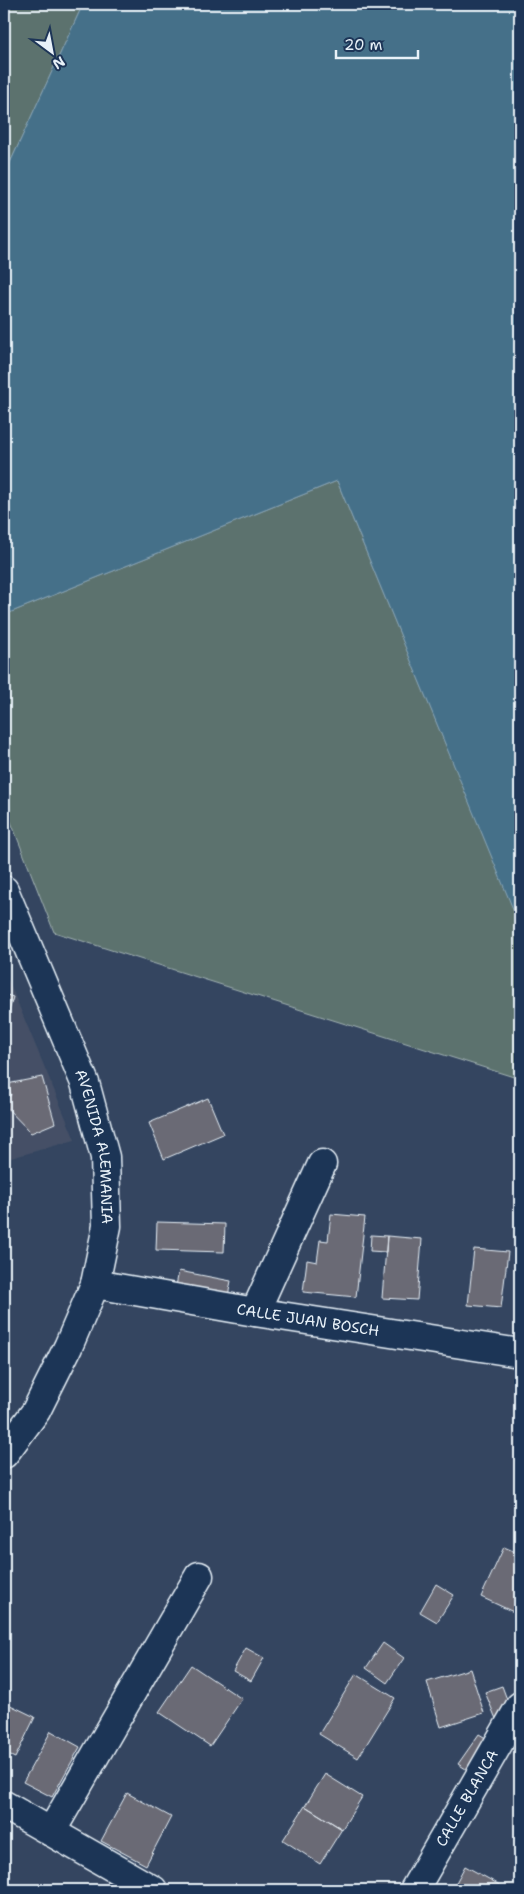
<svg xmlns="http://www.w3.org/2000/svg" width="524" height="1894" font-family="'Shantell Sans',sans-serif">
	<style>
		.built { fill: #445066 }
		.green { fill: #5c726e; stroke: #a2b2b3 }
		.water { fill: #446f89; stroke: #86a3b5 }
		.building { fill: #6b6a75; stroke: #e8f1f8 }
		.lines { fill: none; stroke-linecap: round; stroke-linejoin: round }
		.minor-casing { stroke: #e8f1f8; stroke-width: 31 }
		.minor { stroke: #1d3557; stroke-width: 28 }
		.labels { text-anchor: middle; stroke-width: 4.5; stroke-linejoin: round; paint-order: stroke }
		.street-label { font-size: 15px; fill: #e8f1f8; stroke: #1d3557 }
	</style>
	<rect width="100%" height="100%" fill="#344560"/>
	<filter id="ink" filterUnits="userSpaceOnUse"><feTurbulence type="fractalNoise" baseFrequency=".02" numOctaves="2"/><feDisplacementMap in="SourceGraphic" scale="10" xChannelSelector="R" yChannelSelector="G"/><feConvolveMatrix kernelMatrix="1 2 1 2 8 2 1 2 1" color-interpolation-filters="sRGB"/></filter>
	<g filter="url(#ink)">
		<path class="built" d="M 4,970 L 75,1140 L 4,1160 Z"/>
		<path class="green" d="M 4,4 L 83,4 L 4,176 Z
			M 337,481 L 520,925 L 520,1079 L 54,932 L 4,804 L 4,615 Z"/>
		<path class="water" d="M 83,4 L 520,4 L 520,926 L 337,481 L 4,615 L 4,176 Z"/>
		<path class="building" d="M 4,994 L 13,997 L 4,1030 Z
			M 42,1077 L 55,1123 L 31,1133 L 4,1105 L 4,1098 L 11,1095 L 7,1084 Z
			M 208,1098 L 223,1134 L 164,1159 L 149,1123 Z
			M 331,1214 L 365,1217 L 356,1297 L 303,1292 L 307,1260 L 317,1262 L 320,1240 L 328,1241 Z
			M 157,1222 L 225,1224 L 224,1252 L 156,1250 Z
			M 371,1235 L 387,1236 L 386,1252 L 370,1251 Z
			M 387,1236 L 422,1239 L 417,1300 L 382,1298 Z
			M 474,1249 L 508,1252 L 501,1308 L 468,1305 Z
			M 179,1271 L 231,1281 L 227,1301 L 175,1291 Z
			M 504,1547 L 520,1554 L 520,1615 L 481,1597 Z
			M 436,1584 L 454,1595 L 437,1622 L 420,1612 Z
			M 383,1643 L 404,1658 L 387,1683 L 366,1668 Z
			M 246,1648 L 264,1658 L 251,1681 L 233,1671 Z
			M 191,1665 L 242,1699 L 210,1746 L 159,1712 Z
			M 470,1669 L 484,1713 L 441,1727 L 427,1682 Z
			M 356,1674 L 395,1698 L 358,1758 L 319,1734 Z
			M 502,1686 L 512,1713 L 496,1719 L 485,1692 Z
			M 4,1702 L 35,1717 L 15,1758 L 4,1753 Z
			M 51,1731 L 80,1747 L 52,1797 L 23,1782 Z
			M 479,1734 L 489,1740 L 469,1771 L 458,1764 Z
			M 325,1774 L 362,1797 L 342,1829 L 305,1806 Z
			M 127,1793 L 171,1817 L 146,1865 L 101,1841 Z
			M 305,1806 L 342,1829 L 320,1864 L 283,1840 Z
			M 465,1866 L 509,1890 L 452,1890 Z"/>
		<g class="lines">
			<defs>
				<g id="minor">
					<path id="s1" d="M 4,890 L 85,1083 L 105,1157 L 107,1226 L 95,1284 L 68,1347 L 36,1411 L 4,1454"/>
					<path id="s2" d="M 95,1284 L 255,1312 L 520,1353"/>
					<path d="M 255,1312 L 322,1164"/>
					<path d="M 4,1805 L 153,1890"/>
					<path d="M 51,1832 L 199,1576"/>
					<path id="s3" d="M 414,1890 L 520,1706"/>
				</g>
			</defs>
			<use href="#minor" class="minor-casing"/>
			<use href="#minor" class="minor"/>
		</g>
	</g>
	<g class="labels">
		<g class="street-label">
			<text dy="5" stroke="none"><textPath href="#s1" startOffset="274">AVENIDA ALEMANIA</textPath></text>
			<text dy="5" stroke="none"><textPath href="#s2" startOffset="216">CALLE JUAN BOSCH</textPath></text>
			<text dy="5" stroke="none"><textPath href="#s3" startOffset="106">CALLE BLANCA</textPath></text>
		</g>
	</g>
	<rect width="524" height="1894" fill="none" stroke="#1d3557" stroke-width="20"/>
	<rect x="10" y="10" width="504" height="1874" fill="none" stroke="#e8f1f8" stroke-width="2" filter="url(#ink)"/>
	<g transform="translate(52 52) rotate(148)" stroke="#1d3557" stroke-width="4" paint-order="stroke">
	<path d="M0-4L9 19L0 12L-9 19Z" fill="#e8f1f8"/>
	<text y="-8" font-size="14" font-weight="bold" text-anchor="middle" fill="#e8f1f8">N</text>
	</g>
	<path d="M336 50v8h82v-8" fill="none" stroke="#e8f1f8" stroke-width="2.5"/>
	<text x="344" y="50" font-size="15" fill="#e8f1f8" stroke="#1d3557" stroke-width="4" paint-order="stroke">20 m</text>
</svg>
